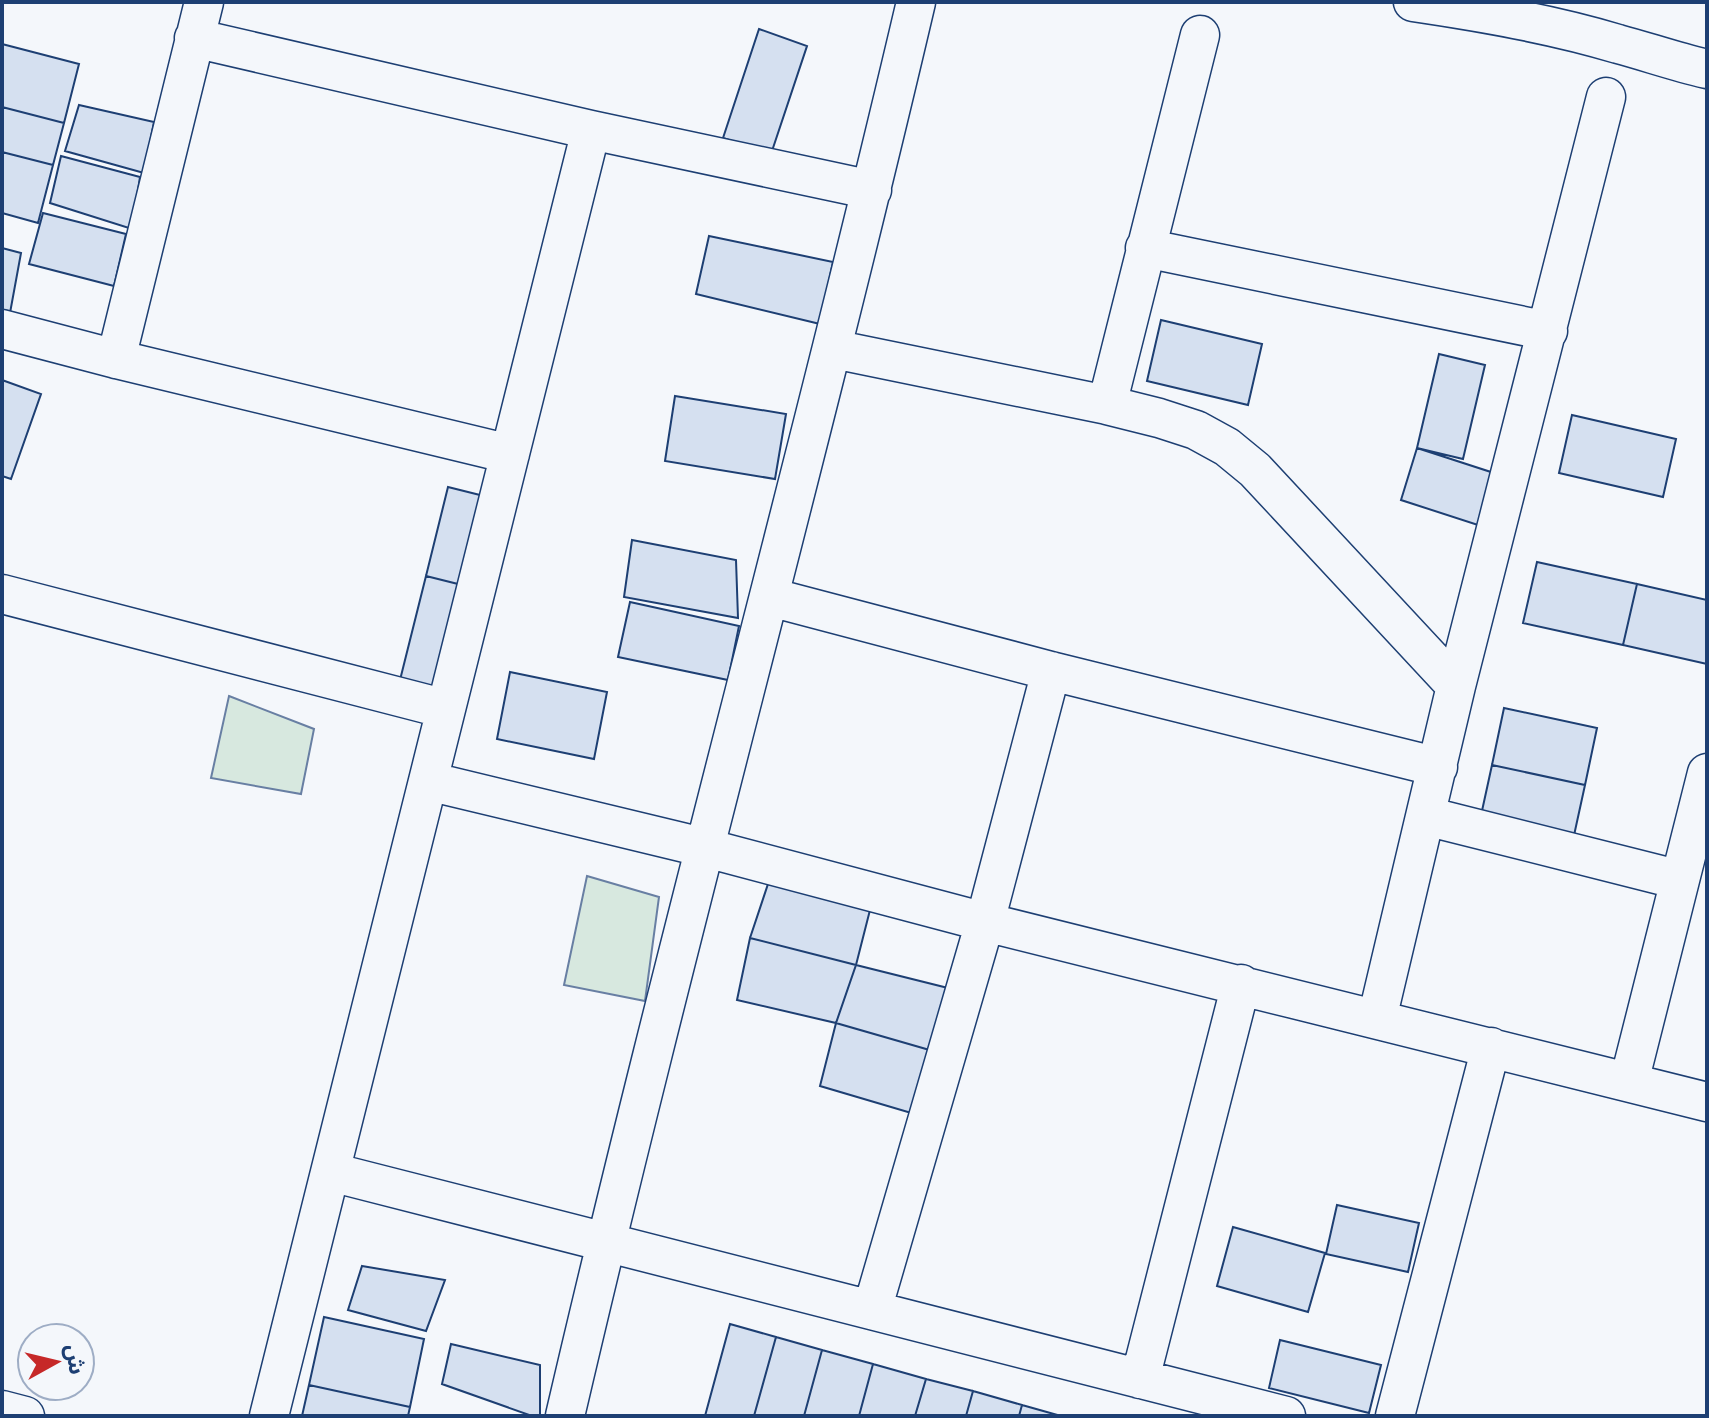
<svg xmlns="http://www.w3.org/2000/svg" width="1709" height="1418" font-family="'Fira Sans Condensed','Noto Sans Arabic',sans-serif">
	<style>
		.green { fill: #d7e8df; stroke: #687fa3; stroke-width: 2 }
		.building { fill: #d5e0f0; stroke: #1d3f73; stroke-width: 2 }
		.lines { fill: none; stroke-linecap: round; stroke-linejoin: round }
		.minor-casing { stroke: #1d3f73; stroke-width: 41 }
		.minor { stroke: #f4f7fb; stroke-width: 38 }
	</style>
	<rect width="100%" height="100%" fill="#f4f7fb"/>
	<path class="green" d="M 229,696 L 314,729 L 301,794 L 211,778 Z
		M 587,876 L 659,897 L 645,1001 L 564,985 Z"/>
	<path class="building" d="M 759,29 L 807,46 L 771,154 L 723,138 Z
		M 2,44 L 79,64 L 64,123 L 2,107 Z
		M 79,105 L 154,122 L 144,173 L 65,151 Z
		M 2,107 L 64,123 L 53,165 L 2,152 Z
		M 2,152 L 53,165 L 38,223 L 2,213 Z
		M 61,156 L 140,177 L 132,229 L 50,203 Z
		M 43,213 L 126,234 L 114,286 L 29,264 Z
		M 709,236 L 833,262 L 820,324 L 696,294 Z
		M 2,248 L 21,253 L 10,313 L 2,311 Z
		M 1161,320 L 1262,344 L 1248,405 L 1147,381 Z
		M 1439,354 L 1485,365 L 1463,459 L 1417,448 Z
		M 2,380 L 41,394 L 11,479 L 2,476 Z
		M 675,396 L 786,414 L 775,479 L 665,461 Z
		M 1572,415 L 1676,439 L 1663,497 L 1559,473 Z
		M 1417,448 L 1497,474 L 1481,526 L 1401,500 Z
		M 448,487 L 488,497 L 466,586 L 426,576 Z
		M 632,540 L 736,560 L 738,618 L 624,597 Z
		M 1537,562 L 1637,584 L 1623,645 L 1523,623 Z
		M 426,576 L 466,586 L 437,702 L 397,692 Z
		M 1637,584 L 1707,600 L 1707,664 L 1623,645 Z
		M 630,602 L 739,626 L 728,680 L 618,657 Z
		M 510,672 L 607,692 L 594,759 L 497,739 Z
		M 1504,708 L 1597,728 L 1585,785 L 1492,765 Z
		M 1492,765 L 1585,785 L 1573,840 L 1480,820 Z
		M 769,881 L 870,910 L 856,965 L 750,938 Z
		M 750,938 L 856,965 L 836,1023 L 737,1000 Z
		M 856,965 L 952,989 L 933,1051 L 836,1023 Z
		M 836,1023 L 933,1051 L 918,1115 L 820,1086 Z
		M 1337,1205 L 1419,1223 L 1408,1272 L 1326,1254 Z
		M 1233,1227 L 1325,1253 L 1308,1312 L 1217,1286 Z
		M 362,1266 L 445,1280 L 426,1331 L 348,1310 Z
		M 324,1317 L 424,1339 L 410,1407 L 309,1385 Z
		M 730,1324 L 776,1337 L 754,1416 L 705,1416 Z
		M 776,1337 L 822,1350 L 804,1416 L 754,1416 Z
		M 1280,1340 L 1381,1365 L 1369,1413 L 1269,1388 Z
		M 451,1344 L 540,1365 L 540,1416 L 532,1416 L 442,1384 Z
		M 822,1350 L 873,1364 L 859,1416 L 804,1416 Z
		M 873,1364 L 926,1379 L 915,1416 L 859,1416 Z
		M 926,1379 L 973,1391 L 966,1416 L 915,1416 Z
		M 309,1385 L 410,1407 L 408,1416 L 302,1416 Z
		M 973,1391 L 1022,1405 L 1019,1416 L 966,1416 Z
		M 1022,1405 L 1061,1416 L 1019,1416 Z"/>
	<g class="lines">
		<defs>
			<path id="minor" d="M 1413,2 C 1481,12 1552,24 1618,44 C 1648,52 1676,62 1707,69
				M 194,38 L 591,130 L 872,190
				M 1145,248 L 1548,331
				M 2,329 L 116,359 L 510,454
				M 833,349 L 1107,405 L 1159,418 L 1196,430 L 1227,447 L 1255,470 L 1456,686
				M 116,359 L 204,2
				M 1107,405 L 1200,35
				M 2,594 L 446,709
				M 770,597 L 1051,671 L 1438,767
				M 428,781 L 706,848 L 985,922 L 1707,1102
				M 1426,816 L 1680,880
				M 1377,1019 L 1456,686 L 1606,97
				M 1629,1082 L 1707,773
				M 331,1172 L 1286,1416
				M 872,1310 L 985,922 L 1051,671
				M 1140,1379 L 1241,984
				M 2,1410 L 25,1416
				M 269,1416 L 591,130
				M 565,1416 C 675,943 805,475 916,2
				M 1395,1416 L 1491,1047"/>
		</defs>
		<use href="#minor" class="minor-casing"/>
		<use href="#minor" class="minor"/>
	</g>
	<rect width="1709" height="1418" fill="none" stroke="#1d3f73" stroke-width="8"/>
	<g transform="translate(56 1362) rotate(82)"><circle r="38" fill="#f4f7fb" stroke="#9eadc5" stroke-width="2"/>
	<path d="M0-6L14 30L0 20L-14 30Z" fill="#c62828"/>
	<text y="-12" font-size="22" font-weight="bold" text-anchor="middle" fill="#1d3f73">ش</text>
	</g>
</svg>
